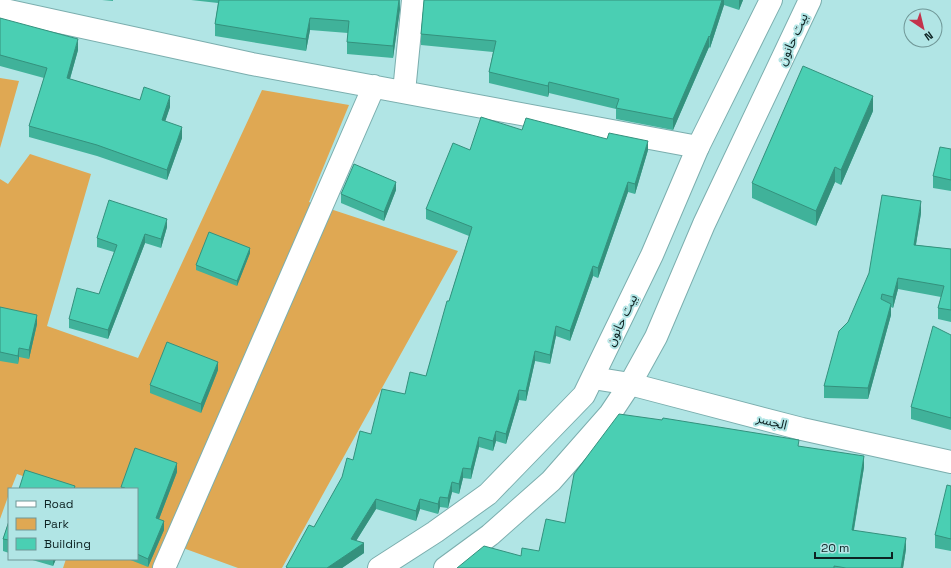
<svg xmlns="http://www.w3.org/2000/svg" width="951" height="568" font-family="'Space Grotesk','Noto Sans Arabic',sans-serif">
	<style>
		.green { fill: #dfa853 }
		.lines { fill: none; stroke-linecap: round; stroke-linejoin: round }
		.minor-casing { stroke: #7baeae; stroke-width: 24 }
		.major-casing { stroke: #7baeae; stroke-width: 24 }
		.minor { stroke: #fff; stroke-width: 22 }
		.major { stroke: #fff; stroke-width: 22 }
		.wall { fill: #40b29a }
		.shaded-wall { fill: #34917d }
		.building { fill: #4acfb3; stroke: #34917d }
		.labels { text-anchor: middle; stroke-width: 4; stroke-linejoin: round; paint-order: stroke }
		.street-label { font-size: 13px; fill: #0e2323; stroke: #b1e5e5 }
	</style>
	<rect width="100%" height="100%" fill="#b1e5e5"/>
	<path class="green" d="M 0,78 L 19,81 L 0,148 Z
		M 262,90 L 349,105 L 309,202 L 458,251 L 282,568 L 238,568 L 183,548 L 175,568 L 63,568 L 66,559 L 137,559 L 137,489 L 60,489 L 17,474 L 11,489 L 9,489 L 9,494 L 0,519 L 0,179 L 8,184 L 30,154 L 91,174 L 47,326 L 138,358 Z"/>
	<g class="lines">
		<defs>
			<path id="minor" d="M 0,9 L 252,64 L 698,147
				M 404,92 L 413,0
				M 593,378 L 630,384 L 802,429 L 951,462
				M 164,568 L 374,86"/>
			<path id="major" d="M 379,568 L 435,532 L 488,494 L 584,395 L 652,255 L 698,147 L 771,0
				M 445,568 L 490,535 L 551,481 L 610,414 L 630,384 L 656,337 L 704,224 L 810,0"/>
		</defs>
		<use href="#minor" class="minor-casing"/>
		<use href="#major" class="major-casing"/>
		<use href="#minor" class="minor"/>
		<use href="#major" class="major"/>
	</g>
	<path class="wall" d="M 102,0 L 113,0 L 113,1 Z
		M 191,0 L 400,0 L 400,9 L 393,58 L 347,54 L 347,42 L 348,33 L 310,30 L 306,51 L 215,36 L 215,24 L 218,3 Z
		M 424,0 L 743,0 L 739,10 L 724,5 L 710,48 L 709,47 L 673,130 L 616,119 L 616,109 L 549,93 L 548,97 L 489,83 L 489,72 L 493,52 L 421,45 L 421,34 Z
		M 0,18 L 78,50 L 70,79 L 140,100 L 170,107 L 165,121 L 182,138 L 167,180 L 97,156 L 29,137 L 29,126 L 44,78 L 0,66 Z
		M 873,111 L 841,185 L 835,182 L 816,226 L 752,198 L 752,183 Z
		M 522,130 L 648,150 L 635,194 L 628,192 L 598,278 L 593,276 L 570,341 L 556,336 L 550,364 L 535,361 L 526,401 L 519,400 L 506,444 L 496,441 L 493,451 L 479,447 L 471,479 L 463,478 L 459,494 L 452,492 L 448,508 L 440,507 L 438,514 L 420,509 L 416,521 L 376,509 L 356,541 L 364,553 L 342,568 L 286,568 L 286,567 L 314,527 L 353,460 L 371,434 L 405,394 L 426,376 L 469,236 L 426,219 L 426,209 L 470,150 Z
		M 951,149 L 951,191 L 933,188 L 933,176 Z
		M 396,190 L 384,221 L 341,203 L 341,194 Z
		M 921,213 L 916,245 L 951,249 L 951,322 L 938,319 L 938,308 L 941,297 L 898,289 L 893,308 L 891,307 L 891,315 L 868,399 L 824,398 L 824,386 L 848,322 Z
		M 167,227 L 161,248 L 145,243 L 108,339 L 69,328 L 69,319 L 99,294 L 114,252 L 97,247 L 97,238 Z
		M 250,253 L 237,286 L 196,270 L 196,265 Z
		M 0,307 L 37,324 L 29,359 L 19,357 L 18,364 L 0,361 Z
		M 951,335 L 951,430 L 911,419 L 911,407 Z
		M 218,370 L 201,413 L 150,393 L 150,385 Z
		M 799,446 L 864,467 L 854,530 L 906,549 L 903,568 L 457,568 L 521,556 L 539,551 L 565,523 Z
		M 177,472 L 159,519 L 164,530 L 148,567 L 128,559 L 137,559 L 137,489 L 121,489 L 121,487 Z
		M 951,486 L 951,551 L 935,548 L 935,535 Z
		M 9,521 L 9,553 L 3,551 L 3,539 Z
		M 29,559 L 56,559 L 53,566 Z"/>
	<path class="shaded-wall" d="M 399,0 L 400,9 L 393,58 L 393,46 Z
		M 722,0 L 724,0 L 724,5 L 710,48 L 710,37 Z
		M 739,0 L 743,0 L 739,10 Z
		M 310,18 L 310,30 L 306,51 L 306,39 Z
		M 709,36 L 709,47 L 673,130 L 673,119 Z
		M 78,39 L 78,50 L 67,89 L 67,78 Z
		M 549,82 L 549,93 L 548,97 L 548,86 Z
		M 170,96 L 170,107 L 162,131 L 162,120 Z
		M 873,96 L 873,111 L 841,185 L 841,170 Z
		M 182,127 L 182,138 L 167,180 L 167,170 Z
		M 648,141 L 648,150 L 635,194 L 635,184 Z
		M 835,167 L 835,182 L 816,226 L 816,211 Z
		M 396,182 L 396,190 L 384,221 L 384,212 Z
		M 628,182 L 628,192 L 598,278 L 598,268 Z
		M 921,201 L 921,213 L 914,256 L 914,245 Z
		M 167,219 L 167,227 L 161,248 L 161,239 Z
		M 145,234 L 145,243 L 108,339 L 108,330 Z
		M 250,248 L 250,253 L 237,286 L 237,281 Z
		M 593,266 L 593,276 L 570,341 L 570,331 Z
		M 898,278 L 898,289 L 893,308 L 893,297 Z
		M 891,304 L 891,315 L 868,399 L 868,388 Z
		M 37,315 L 37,324 L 29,359 L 29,350 Z
		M 556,326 L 556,336 L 550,364 L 550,355 Z
		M 19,348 L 19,357 L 18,364 L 18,356 Z
		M 535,351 L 535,361 L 526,401 L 526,391 Z
		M 218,362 L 218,370 L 201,413 L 201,404 Z
		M 519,390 L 519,400 L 506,444 L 506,434 Z
		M 496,431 L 496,441 L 493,451 L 493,441 Z
		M 479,437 L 479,447 L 471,479 L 471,469 Z
		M 864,456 L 864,467 L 852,540 L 852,530 Z
		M 177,463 L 177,472 L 156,527 L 156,518 Z
		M 463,468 L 463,478 L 459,494 L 459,484 Z
		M 452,482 L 452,492 L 448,508 L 448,498 Z
		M 440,497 L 440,507 L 438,514 L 438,504 Z
		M 376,499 L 376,509 L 351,549 L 351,539 Z
		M 420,499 L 420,509 L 416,521 L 416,511 Z
		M 164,521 L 164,530 L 148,567 L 148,559 Z
		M 906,538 L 906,549 L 903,568 L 901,568 Z
		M 364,543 L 364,553 L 342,568 L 327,568 Z
		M 53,559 L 56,559 L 53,566 Z"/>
	<path class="building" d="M 219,0 L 399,0 L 393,46 L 347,42 L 349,21 L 310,18 L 306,39 L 215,24 Z
		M 424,0 L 722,0 L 710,37 L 709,36 L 673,119 L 616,108 L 619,99 L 549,82 L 548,86 L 489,72 L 496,41 L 421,34 Z
		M 0,18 L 78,39 L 67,78 L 140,100 L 144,87 L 170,96 L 162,120 L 182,127 L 167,170 L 97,145 L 29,126 L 47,68 L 0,55 Z
		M 803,66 L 873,96 L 841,170 L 835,167 L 816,211 L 752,183 Z
		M 481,117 L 522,130 L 526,118 L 607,139 L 609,133 L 648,141 L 635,184 L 628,182 L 598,268 L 593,266 L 570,331 L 556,326 L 550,355 L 535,351 L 526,391 L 519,390 L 506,434 L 496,431 L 493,441 L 479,437 L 471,469 L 463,468 L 459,484 L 452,482 L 448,498 L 440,497 L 438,504 L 420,499 L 416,511 L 376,499 L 351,539 L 364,543 L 327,568 L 288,568 L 286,567 L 309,525 L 314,527 L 342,477 L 347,458 L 353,460 L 360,431 L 371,434 L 382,389 L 405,394 L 410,372 L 426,376 L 447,301 L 449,301 L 472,227 L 426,209 L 453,143 L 470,150 Z
		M 940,147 L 951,149 L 951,180 L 933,176 Z
		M 354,164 L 396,182 L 384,212 L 341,194 Z
		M 882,195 L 921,201 L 914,245 L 951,249 L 951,310 L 938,308 L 944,286 L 898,278 L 893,297 L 882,294 L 881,299 L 891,304 L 868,388 L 824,386 L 839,331 L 848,322 L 869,273 Z
		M 109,200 L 167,219 L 161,239 L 145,234 L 108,330 L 69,319 L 77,288 L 99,294 L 117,245 L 97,238 Z
		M 209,232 L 250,248 L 237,281 L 196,265 Z
		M 0,307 L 37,315 L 29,350 L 19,348 L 18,356 L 0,352 Z
		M 933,326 L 951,335 L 951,418 L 911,407 Z
		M 167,342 L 218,362 L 201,404 L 150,385 Z
		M 619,414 L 662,420 L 663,418 L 799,440 L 798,446 L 864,456 L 852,530 L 906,538 L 901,568 L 846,568 L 834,566 L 834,568 L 457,568 L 484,546 L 521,556 L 522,548 L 539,551 L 546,519 L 565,523 L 574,474 Z
		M 135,448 L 177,463 L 156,518 L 164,521 L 148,559 L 137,554 L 137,489 L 124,489 L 125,488 L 121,487 Z
		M 25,470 L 75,486 L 74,489 L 19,489 Z
		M 947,485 L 951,486 L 951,539 L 935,535 Z
		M 9,521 L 9,540 L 3,539 Z"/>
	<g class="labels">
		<g class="street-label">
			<text transform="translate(792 39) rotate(-65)" y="5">بيت حانون</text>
			<text transform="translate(621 320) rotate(-64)" y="5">بيت حانون</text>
			<text transform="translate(772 421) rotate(15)" y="5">الجسر</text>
		</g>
	</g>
	<rect x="8" y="488" width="130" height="72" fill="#b1e5e5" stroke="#709797"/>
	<rect x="16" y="501" width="20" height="6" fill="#ffffff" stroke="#709797"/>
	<text x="44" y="508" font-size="12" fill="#0e2323">Road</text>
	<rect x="16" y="518" width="20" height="12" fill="#dfa853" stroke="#709797"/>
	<text x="44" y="528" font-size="12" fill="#0e2323">Park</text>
	<rect x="16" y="538" width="20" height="12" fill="#4acfb3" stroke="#709797"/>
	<text x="44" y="548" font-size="12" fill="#0e2323">Building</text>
	<g transform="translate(923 28) rotate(145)"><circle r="19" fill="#b1e5e5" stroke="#709797"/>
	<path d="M0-3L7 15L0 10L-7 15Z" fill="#c3334c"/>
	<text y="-6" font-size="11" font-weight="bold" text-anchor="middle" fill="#0e2323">N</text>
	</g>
	<path d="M815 552v6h77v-6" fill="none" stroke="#0e2323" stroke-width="2"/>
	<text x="821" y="552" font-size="12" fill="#0e2323" stroke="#b1e5e5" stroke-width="3" paint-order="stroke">20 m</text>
</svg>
